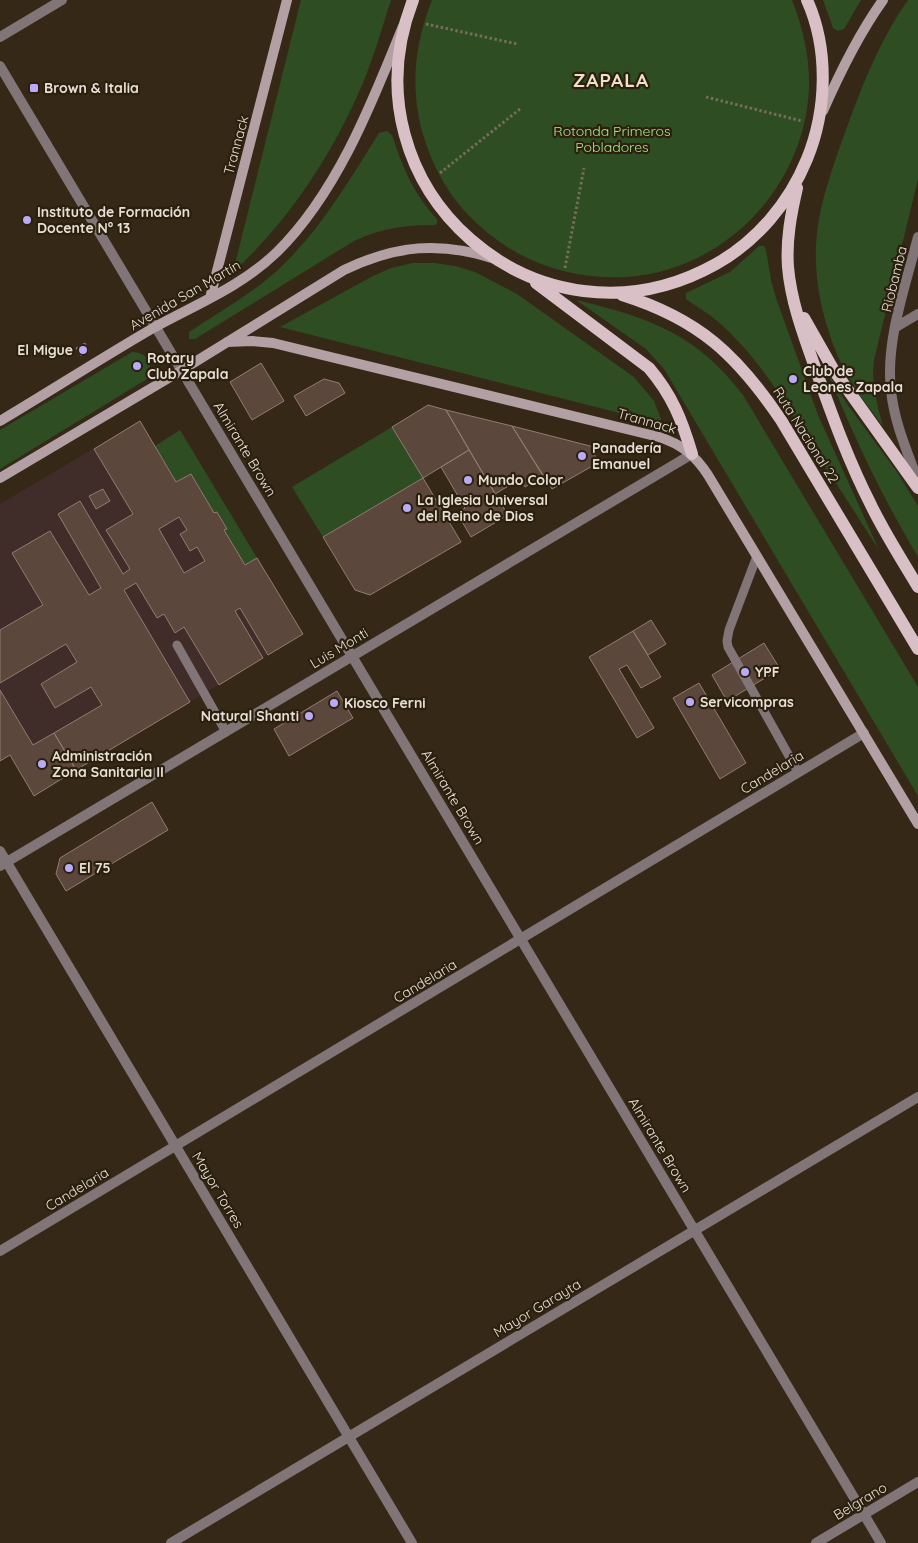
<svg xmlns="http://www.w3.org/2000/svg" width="918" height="1543" font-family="Quicksand,sans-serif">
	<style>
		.medical { fill: #402d29 }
		.green { fill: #2e4d22 }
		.building { fill: #5c473d; stroke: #937b70; fill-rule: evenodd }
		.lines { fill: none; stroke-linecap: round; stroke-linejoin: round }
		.path { stroke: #776c5d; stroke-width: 3; stroke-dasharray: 2.5 2.5; stroke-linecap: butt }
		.lane { stroke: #817578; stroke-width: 9 }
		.street { stroke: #817578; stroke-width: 10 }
		.secondary { stroke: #b3a0a4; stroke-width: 10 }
		.primary { stroke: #d9c0c6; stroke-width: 12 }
		.poi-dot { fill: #b8abf7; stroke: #2b1f0e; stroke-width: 2 }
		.labels { text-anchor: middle; stroke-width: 4.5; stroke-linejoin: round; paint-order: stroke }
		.poi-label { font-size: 14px; font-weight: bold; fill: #e7dfd5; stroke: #2b1f0e; text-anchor: start }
		.park-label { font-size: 14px; fill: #a5e78b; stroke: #2b1f0e }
		.street-label { font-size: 14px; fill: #e7dfd5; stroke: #2b1f0e }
		.district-label { font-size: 19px; font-weight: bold; letter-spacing: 1px; fill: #efdfc9; stroke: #2b1f0e }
	</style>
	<rect width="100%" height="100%" fill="#352817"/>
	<path class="medical" d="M 140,421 L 155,446 L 180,430 L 303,634 L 34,796 L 10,755 L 0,761 L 0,504 Z"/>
	<path class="green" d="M 301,0 L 391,0 C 382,28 374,56 363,83 C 333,153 290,220 233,272 Z
		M 432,0 L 792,0 C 803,28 810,58 809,88 C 805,187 724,271 626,277 C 584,279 544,270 509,248 C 474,226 447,196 431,157 C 409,104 411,53 432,0 Z
		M 823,0 L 861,0 L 844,29 L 838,31 L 833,28 Z
		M 908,0 L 918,0 L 918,179 L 874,360 C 871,384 877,404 883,426 C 868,406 852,386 841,363 C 823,324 812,276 817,233 C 821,197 835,161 847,127 C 863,83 881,38 908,0 Z
		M 387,131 L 392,135 C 403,168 413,193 437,219 L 437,223 L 435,225 C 404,225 383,228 354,241 L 195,339 L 189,339 L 189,332 C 217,314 246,297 271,276 C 317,236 347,184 379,133 Z
		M 759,246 L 764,246 L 766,250 L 771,280 L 776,298 L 818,415 L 879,550 L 771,382 C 754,358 735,335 711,316 C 703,310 694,305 686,299 L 686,293 L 730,272 Z
		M 413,263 L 434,263 L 455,266 L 475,272 L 517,294 L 634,377 L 654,401 L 663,424 L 280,327 L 371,277 L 391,268 Z
		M 576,300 C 648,317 697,334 743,395 L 918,687 L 918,796 L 664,369 L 646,349 Z
		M 132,352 C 148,352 155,365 147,379 L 0,469 L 0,430 Z
		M 827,371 L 847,404 L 897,472 L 918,506 L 918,557 C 882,497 853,435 827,371 Z
		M 392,427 L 423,478 L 323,537 L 292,487 Z
		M 180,430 L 257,558 L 245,565 L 224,530 L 227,528 L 218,512 L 214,513 L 191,474 L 176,482 L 155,446 Z"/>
	<path class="building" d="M 85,343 L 89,351 L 81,356 L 76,348 Z
		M 261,363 L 284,401 L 252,420 L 230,382 Z
		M 324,379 L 339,383 L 345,393 L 306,416 L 294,396 Z
		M 428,405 L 446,410 L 469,450 L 423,478 L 392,427 Z
		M 446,410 L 512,426 L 543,476 L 525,487 L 520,479 L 495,494 Z
		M 140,421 L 176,482 L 191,474 L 214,513 L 217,512 L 227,529 L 224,530 L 245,565 L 257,558 L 303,634 L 268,655 L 240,608 L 235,611 L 263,658 L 219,685 L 184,627 L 175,633 L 164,614 L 157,618 L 136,583 L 124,590 L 190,702 L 76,770 L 54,733 L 102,705 L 91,687 L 55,708 L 41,684 L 77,662 L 66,644 L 0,683 L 0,630 L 43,605 L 12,553 L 50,531 L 89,595 L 101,588 L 58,514 L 80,501 L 123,574 L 130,569 L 106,530 L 133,514 L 94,449 ZM 179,517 L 187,530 L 180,534 L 190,551 L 197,547 L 205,561 L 184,573 L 159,529 Z
		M 512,426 L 594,447 L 596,464 L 552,489 Z
		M 469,450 L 508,515 L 471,537 L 457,513 L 465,508 L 441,467 Z
		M 423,478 L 461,542 L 370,595 L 355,590 L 323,537 Z
		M 103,489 L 110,501 L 96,509 L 89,496 Z
		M 651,620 L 666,644 L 648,655 L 633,631 Z
		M 633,631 L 661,677 L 641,688 L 627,665 L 619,669 L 654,728 L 637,738 L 589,657 Z
		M 764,643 L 780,669 L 727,701 L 712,675 Z
		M 699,683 L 746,763 L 720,779 L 673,698 Z
		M 0,690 L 33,745 L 54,733 L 76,770 L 34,796 L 10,755 L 0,761 Z
		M 337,691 L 353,718 L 289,756 L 274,729 Z
		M 152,802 L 168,830 L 66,891 L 56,874 L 60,858 Z"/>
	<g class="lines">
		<path class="path" d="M 426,24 L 517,44
			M 706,97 L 802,121
			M 440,173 L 520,109
			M 565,268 L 584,168"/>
		<path class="lane" d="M 757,556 L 729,630 L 727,641 L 728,647 L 798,772
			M 177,645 L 226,732"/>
		<path class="street" d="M 0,37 L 62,0
			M 0,66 L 881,1543
			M 918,237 C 906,284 885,342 891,390 C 894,422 907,451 918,481
			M 896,327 L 918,314
			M 0,851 L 412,1543
			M 0,866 L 692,454
			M 0,1251 L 864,733
			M 171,1543 L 918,1097
			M 816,1543 L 918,1482"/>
		<path class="secondary" d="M 823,111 C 840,72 858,35 883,0
			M 210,298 L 287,0
			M 227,342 L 252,341 L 273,343 L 659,437 C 681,444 695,455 708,475 L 918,824
			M 0,421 C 52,390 103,357 155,327 C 197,304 242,286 277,252 C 337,193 372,103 403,26
			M 0,478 L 182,370 L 344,270 C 396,245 440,241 495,259"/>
		<path class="primary" d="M 413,0 C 340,188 539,363 716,264 C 757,241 789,203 807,159 C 827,110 829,49 807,0
			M 797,188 C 791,214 786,240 788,267 C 791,303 805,339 817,373 C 833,418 849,462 871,505 C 885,534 902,560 918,587
			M 536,283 L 649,368 C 672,395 682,420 692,454
			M 622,295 C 699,319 737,355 781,420 L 918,649
			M 804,318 L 833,369 L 918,488"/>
	</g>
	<g class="poi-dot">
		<rect x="29" y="83" width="10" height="10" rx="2.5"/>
		<circle cx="27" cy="220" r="5"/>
		<circle cx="83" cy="350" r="5"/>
		<circle cx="137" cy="366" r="5"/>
		<circle cx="793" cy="379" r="5"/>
		<circle cx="582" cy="456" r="5"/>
		<circle cx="468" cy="480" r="5"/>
		<circle cx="407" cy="508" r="5"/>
		<circle cx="745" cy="672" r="5"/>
		<circle cx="690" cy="702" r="5"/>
		<circle cx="334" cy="703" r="5"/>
		<circle cx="309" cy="716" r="5"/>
		<circle cx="42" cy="764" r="5"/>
		<circle cx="69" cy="868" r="5"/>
	</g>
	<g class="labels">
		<g class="poi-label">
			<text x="44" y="93">Brown &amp; Italia</text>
			<text x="37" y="217">Instituto de Formación<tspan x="37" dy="16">Docente N° 13</tspan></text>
			<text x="73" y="355" text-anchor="end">El Migue</text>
			<text x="147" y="363">Rotary<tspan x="147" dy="16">Club Zapala</tspan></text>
			<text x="803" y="376">Club de<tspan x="803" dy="16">Leones Zapala</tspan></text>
			<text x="592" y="453">Panadería<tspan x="592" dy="16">Emanuel</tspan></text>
			<text x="478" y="485">Mundo Color</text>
			<text x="417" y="505">La Iglesia Universal<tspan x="417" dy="16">del Reino de Dios</tspan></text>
			<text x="755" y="677">YPF</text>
			<text x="700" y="707">Servicompras</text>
			<text x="344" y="708">Kiosco Ferni</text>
			<text x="299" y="721" text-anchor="end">Natural Shanti</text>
			<text x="52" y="761">Administración<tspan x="52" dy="16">Zona Sanitaria II</tspan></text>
			<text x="79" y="873">El 75</text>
		</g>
		<g class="park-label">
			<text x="612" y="136">Rotonda Primeros<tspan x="612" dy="16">Pobladores</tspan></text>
		</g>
		<g class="street-label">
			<text transform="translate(236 145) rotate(-75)" y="5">Trannack</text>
			<text transform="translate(894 279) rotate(-76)" y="5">Riobamba</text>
			<text transform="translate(185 295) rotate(-30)" y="5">Avenida San Martín</text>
			<text transform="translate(647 421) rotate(16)" y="5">Trannack</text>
			<text transform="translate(806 435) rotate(58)" y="5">Ruta Nacional 22</text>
			<text transform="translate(245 449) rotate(59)" y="5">Almirante Brown</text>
			<text transform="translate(339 648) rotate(-31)" y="5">Luis Monti</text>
			<text transform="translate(772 772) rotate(-31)" y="5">Candelaria</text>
			<text transform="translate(453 797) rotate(59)" y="5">Almirante Brown</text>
			<text transform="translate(425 981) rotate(-31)" y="5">Candelaria</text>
			<text transform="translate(660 1145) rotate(59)" y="5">Almirante Brown</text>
			<text transform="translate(77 1189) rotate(-31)" y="5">Candelaria</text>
			<text transform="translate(218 1190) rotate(59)" y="5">Mayor Torres</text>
			<text transform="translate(537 1308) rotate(-31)" y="5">Mayor Garayta</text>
			<text transform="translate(860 1501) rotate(-31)" y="5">Belgrano</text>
		</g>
		<g class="district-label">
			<text x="611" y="87">ZAPALA</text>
		</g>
	</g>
</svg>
